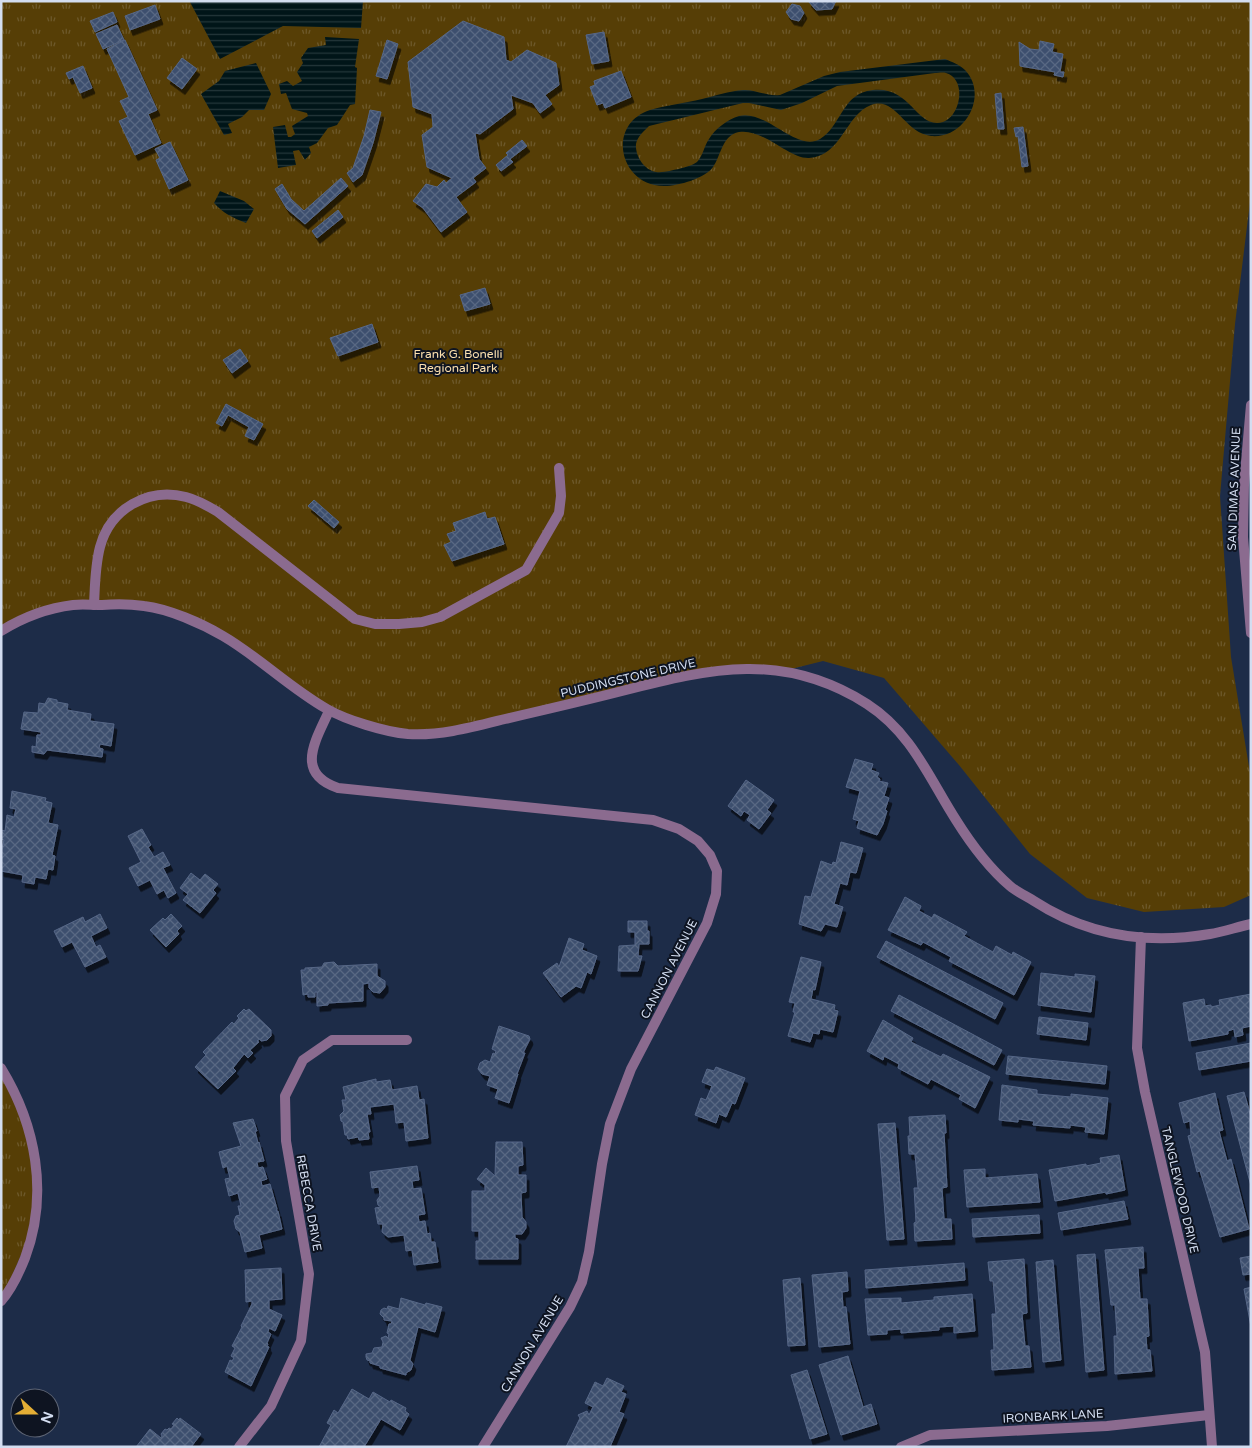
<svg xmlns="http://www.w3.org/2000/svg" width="1252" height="1448" font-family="'Varela Round',sans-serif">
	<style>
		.park { fill: url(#park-tufts) }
		.water { fill: url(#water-rules); fill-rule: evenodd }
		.building { fill: url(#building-cross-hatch); stroke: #566787; filter: url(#shadow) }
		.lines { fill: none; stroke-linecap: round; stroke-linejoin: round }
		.minor { stroke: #8b6b8f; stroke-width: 10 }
		.tertiary { stroke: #8b6b8f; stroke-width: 10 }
		.labels { text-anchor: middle; stroke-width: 4; stroke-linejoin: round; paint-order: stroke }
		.park-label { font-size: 12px; fill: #fce0ae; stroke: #0e1421 }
		.street-label { font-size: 12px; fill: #d3ddf0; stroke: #0e1421 }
	</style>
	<defs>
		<pattern id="park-tufts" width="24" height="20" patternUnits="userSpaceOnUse" patternTransform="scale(1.25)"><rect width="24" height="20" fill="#563e06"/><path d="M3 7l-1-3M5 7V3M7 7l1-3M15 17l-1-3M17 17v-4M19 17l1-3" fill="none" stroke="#6d592b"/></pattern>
		<pattern id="water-rules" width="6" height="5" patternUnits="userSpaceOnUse" patternTransform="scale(1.25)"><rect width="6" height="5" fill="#001518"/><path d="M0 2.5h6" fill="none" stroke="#24373a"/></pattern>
		<pattern id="building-cross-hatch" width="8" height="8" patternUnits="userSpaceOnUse" patternTransform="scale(1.25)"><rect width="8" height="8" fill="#3e4f6e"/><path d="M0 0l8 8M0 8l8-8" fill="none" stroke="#596883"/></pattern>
		<filter id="shadow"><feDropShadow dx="3" dy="5.5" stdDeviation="0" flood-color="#0009"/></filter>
	</defs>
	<rect width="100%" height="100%" fill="#1d2c48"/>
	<path class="park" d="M 1,1 L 1251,1 L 1251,194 L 1235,324 L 1220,496 L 1231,657 L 1251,779 L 1251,895 L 1224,907 L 1144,912 L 1087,898 L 1030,854 L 959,765 L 884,678 L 823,661 L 783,671 L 732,668 L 450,732 L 408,734 L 329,711 L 222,635 L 146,606 L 73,605 L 1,631 Z
		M 1,1068 L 35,1156 L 35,1223 L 1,1301 Z"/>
	<path class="water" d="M 192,1 L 363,1 L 361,28 L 283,26 L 220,59 L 190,2 Z
		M 325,37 L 359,39 L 355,67 L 357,68 L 355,104 L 350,105 L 337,125 L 328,128 L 317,143 L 309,147 L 311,153 L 305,160 L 299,150 L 293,151 L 296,165 L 278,168 L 273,127 L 285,125 L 288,137 L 291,137 L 295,134 L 292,126 L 308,116 L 307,113 L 292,109 L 286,93 L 281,94 L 279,84 L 287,81 L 293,86 L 302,81 L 297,72 L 303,63 L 301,58 L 308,48 L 326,45 Z
		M 945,59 C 952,62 959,64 965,70 C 989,95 965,139 931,136 C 904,133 896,96 871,105 C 845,115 842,156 809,158 C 789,159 763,128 739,132 C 722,135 721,156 713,167 C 706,178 678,186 665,186 C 620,187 605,125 650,110 C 667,105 685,103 702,99 C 715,96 729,91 743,90 C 755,89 767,97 780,95 L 824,76 L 840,72 ZM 935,73 C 938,73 943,72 946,73 C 967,79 961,116 943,122 C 915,130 911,81 867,91 C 842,97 840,127 820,139 C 797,153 766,109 739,116 C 728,119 715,129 709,139 C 704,146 703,156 697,162 C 692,166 684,167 679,169 C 672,170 664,173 656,172 C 644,170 635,156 636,144 C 637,137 644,131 649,126 L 743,103 L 749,103 L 781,110 L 802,103 L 837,86 Z
		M 256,63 L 271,94 L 264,110 L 249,110 L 242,117 L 228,124 L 232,133 L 224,135 L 201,94 L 219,81 L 225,71 Z
		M 220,191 L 244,201 L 254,209 L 246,223 C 233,218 223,213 214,203 Z"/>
	<path class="building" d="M 808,1 L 836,1 L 832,9 L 816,10 Z
		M 792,4 L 800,6 L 804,13 L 799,21 L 791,19 L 786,12 Z
		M 155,5 L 160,19 L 130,30 L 125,16 Z
		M 113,12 L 117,22 L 95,32 L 90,21 Z
		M 463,21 L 504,37 L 506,60 L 511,62 L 527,50 L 556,63 L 559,85 L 545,95 L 552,104 L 540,113 L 533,103 L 511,95 L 513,109 L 480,134 L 475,133 L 479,159 L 486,168 L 473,178 L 476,182 L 456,197 L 467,212 L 441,232 L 423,208 L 413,201 L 426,184 L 437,187 L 444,180 L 446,183 L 452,178 L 427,167 L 422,135 L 433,127 L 432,114 L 413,107 L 408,62 Z
		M 117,25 L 124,40 L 103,49 L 96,34 Z
		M 604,32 L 609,61 L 592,64 L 586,35 Z
		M 125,40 L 157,110 L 148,114 L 161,143 L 135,155 L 119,121 L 128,117 L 120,101 L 129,97 L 107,49 Z
		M 387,40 L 398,44 L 387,79 L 376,76 Z
		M 1040,41 L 1054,44 L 1052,52 L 1063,54 L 1060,72 L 1064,72 L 1063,77 L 1054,75 L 1055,72 L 1020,66 L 1019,42 L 1030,49 L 1039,50 Z
		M 182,58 L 197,69 L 182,89 L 167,78 Z
		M 83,66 L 92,88 L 80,93 L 73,77 L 69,79 L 66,73 Z
		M 621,71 L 631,97 L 605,108 L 603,103 L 597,105 L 590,87 L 595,85 L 594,81 Z
		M 1001,93 L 1004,129 L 998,129 L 995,94 Z
		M 370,110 L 381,112 L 373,143 L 362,175 L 353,182 L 347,173 L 353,168 L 364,136 Z
		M 1023,127 L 1028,166 L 1022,167 L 1018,136 L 1016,137 L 1014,128 Z
		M 522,140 L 527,146 L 510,159 L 513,162 L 501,171 L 496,165 L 508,155 L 506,153 Z
		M 170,142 L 188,180 L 169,189 L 156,160 L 160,158 L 155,149 Z
		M 341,178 L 348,186 L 305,224 L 287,209 L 275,189 L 282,184 L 291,199 L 304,211 Z
		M 338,210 L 343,217 L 317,238 L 312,231 Z
		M 485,288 L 490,304 L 465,311 L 460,295 Z
		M 372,324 L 378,342 L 338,356 L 330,338 Z
		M 240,349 L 248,361 L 232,373 L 223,360 Z
		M 226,404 L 263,424 L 254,440 L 245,436 L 249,427 L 228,415 L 222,426 L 216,423 Z
		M 314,500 L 339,522 L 334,528 L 308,506 Z
		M 485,512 L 487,519 L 495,517 L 504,544 L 452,561 L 444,545 L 451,542 L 447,534 L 456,531 L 453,523 Z
		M 48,698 L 57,700 L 57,702 L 68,704 L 67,710 L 91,714 L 90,721 L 114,724 L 111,746 L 100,744 L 99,748 L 103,749 L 102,757 L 47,750 L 44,754 L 32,752 L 32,746 L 36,747 L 37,735 L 41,735 L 41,732 L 21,729 L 24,712 L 38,713 L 39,703 L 45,704 Z
		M 855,759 L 873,764 L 871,770 L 879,773 L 877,777 L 880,779 L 879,781 L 888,783 L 884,796 L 889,798 L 885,810 L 887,811 L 883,824 L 877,835 L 857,828 L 859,821 L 853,819 L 860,791 L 846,787 Z
		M 746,780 L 774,800 L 767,810 L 771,813 L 759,829 L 747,820 L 750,815 L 744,811 L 741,816 L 728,806 Z
		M 12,791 L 46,798 L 45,801 L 52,803 L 48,823 L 58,825 L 52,855 L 55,856 L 53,870 L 48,869 L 46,879 L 35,877 L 34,884 L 22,882 L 23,875 L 1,871 L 1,853 L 4,840 L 1,839 L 1,830 L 5,831 L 7,815 L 14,817 L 16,809 L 10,808 Z
		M 142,829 L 151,845 L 148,847 L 154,857 L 163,852 L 170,865 L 163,868 L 176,893 L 168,898 L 164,890 L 157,894 L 150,880 L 138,886 L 129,868 L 141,862 L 128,836 Z
		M 841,842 L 863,848 L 856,873 L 850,872 L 847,885 L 840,883 L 834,904 L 843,907 L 837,927 L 825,924 L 821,931 L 799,924 L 805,896 L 811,897 L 821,861 L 832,865 L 833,862 L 836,863 Z
		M 191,873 L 200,880 L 205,874 L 218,884 L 213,890 L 216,893 L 200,913 L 183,900 L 188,894 L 180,888 Z
		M 905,897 L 921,906 L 919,911 L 932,918 L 934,914 L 967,932 L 964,936 L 993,952 L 996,946 L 1012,955 L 1013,952 L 1031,962 L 1014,995 L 949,961 L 951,957 L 923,942 L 921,945 L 888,930 Z
		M 100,914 L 107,928 L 91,936 L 96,947 L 100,945 L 106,957 L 85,967 L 72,942 L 62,947 L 54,931 L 83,917 L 85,922 Z
		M 171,914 L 182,926 L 177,931 L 179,934 L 166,947 L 150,930 L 163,918 L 165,920 Z
		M 628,921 L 647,921 L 647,931 L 649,931 L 649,944 L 639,944 L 638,956 L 642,956 L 638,971 L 618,971 L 619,946 L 635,945 L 635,932 L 628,932 Z
		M 569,938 L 584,944 L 582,950 L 597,956 L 591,974 L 587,972 L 581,988 L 576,986 L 561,997 L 543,973 L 557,963 L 559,967 Z
		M 886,941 L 1003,1003 L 995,1019 L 877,957 Z
		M 801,957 L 821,962 L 815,990 L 813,989 L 811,999 L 835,1005 L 834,1010 L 838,1011 L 833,1032 L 820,1029 L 819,1034 L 813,1033 L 810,1042 L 788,1036 L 795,1012 L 793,1012 L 795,1003 L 789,1002 Z
		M 334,962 L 338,966 L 377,964 L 377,976 L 385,981 L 385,987 L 380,993 L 373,992 L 369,988 L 369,983 L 363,984 L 363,1001 L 328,1003 L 328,1005 L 317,1006 L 317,992 L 315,992 L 315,997 L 308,997 L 308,994 L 303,995 L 301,970 L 305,970 L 305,968 L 322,967 L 324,963 Z
		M 1041,973 L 1075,977 L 1075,974 L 1095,976 L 1091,1012 L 1038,1005 Z
		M 1251,994 L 1251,1026 L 1242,1028 L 1243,1035 L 1235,1037 L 1234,1029 L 1228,1031 L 1228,1034 L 1189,1041 L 1183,1003 L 1204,999 L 1205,1006 L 1211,1005 L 1211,1007 L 1220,1005 L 1219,1000 Z
		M 899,995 L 1002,1050 L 994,1065 L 891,1011 Z
		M 244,1009 L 246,1011 L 249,1009 L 271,1030 L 271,1036 L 267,1040 L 261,1041 L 260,1039 L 257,1041 L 259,1042 L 250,1050 L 253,1053 L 248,1058 L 244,1054 L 233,1068 L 236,1071 L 218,1089 L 195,1067 L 206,1055 L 203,1052 L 232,1022 L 234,1024 L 239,1018 L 237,1016 Z
		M 1039,1017 L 1088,1023 L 1086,1040 L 1037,1034 Z
		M 883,1020 L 913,1038 L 911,1042 L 941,1057 L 943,1054 L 990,1077 L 975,1108 L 959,1099 L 961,1095 L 931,1079 L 928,1084 L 898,1068 L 899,1064 L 884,1056 L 883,1060 L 867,1051 Z
		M 499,1026 L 529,1036 L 530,1039 L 523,1053 L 525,1053 L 517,1074 L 518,1074 L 509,1103 L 495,1098 L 498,1089 L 487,1085 L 490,1076 L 482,1074 L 478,1069 L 480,1063 L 485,1060 L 490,1062 L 493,1053 L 495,1054 L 496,1051 L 492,1049 Z
		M 1251,1043 L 1251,1061 L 1199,1070 L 1196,1053 Z
		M 1008,1056 L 1107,1066 L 1105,1084 L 1006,1074 Z
		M 716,1067 L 745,1078 L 735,1104 L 732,1103 L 726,1117 L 719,1114 L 716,1123 L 695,1115 L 701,1098 L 706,1100 L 712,1086 L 702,1082 L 707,1069 L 714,1071 Z
		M 376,1079 L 376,1082 L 390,1080 L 392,1090 L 417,1086 L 419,1100 L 424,1099 L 428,1138 L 406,1141 L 404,1122 L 396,1123 L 394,1104 L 370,1107 L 371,1114 L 367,1114 L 370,1132 L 368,1132 L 369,1139 L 359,1140 L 358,1137 L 348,1139 L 347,1135 L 345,1135 L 343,1123 L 344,1123 L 341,1121 L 340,1115 L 344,1111 L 342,1100 L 346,1100 L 343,1087 Z
		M 1002,1085 L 1037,1090 L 1037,1094 L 1071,1097 L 1071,1094 L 1108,1098 L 1104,1134 L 1085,1132 L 1086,1127 L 1070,1125 L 1070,1128 L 1033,1125 L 1034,1121 L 1018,1119 L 1018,1122 L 999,1120 Z
		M 1244,1092 L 1251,1117 L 1251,1186 L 1227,1096 Z
		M 1215,1093 L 1223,1130 L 1219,1131 L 1227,1161 L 1231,1159 L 1249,1229 L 1220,1237 L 1200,1171 L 1197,1172 L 1188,1136 L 1191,1135 L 1190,1121 L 1184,1123 L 1179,1103 Z
		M 945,1115 L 946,1133 L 944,1133 L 947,1187 L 942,1188 L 944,1219 L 951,1219 L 952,1239 L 915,1241 L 914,1223 L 916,1222 L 914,1188 L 918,1188 L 915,1154 L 909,1154 L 908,1136 L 910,1136 L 909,1117 Z
		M 253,1119 L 257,1131 L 255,1131 L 258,1143 L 259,1142 L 264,1161 L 257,1162 L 258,1168 L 263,1167 L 267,1179 L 261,1181 L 262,1186 L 270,1184 L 277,1209 L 276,1211 L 278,1211 L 282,1229 L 259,1235 L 262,1248 L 245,1252 L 240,1232 L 236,1229 L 234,1221 L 236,1216 L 240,1215 L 238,1206 L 241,1206 L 238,1193 L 229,1196 L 225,1179 L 230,1178 L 227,1166 L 223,1168 L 219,1152 L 241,1146 L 233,1123 Z
		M 895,1123 L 904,1239 L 887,1240 L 878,1124 Z
		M 496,1142 L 522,1142 L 523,1165 L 518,1166 L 518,1175 L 526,1175 L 526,1192 L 521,1193 L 522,1217 L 526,1222 L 526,1228 L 522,1234 L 515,1234 L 515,1238 L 518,1239 L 518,1259 L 476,1259 L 476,1241 L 479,1241 L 479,1231 L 472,1231 L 472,1191 L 485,1191 L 485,1185 L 477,1179 L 486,1168 L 495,1176 Z
		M 1119,1155 L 1125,1190 L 1106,1194 L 1106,1192 L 1055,1201 L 1049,1170 L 1086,1164 L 1086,1166 L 1101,1163 L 1100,1158 Z
		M 417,1166 L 419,1180 L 412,1181 L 413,1189 L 421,1188 L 425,1214 L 418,1215 L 419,1222 L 425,1221 L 427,1234 L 430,1233 L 431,1242 L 435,1242 L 438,1262 L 414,1265 L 412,1250 L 406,1251 L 404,1235 L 388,1237 L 382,1232 L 383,1224 L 378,1224 L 375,1208 L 381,1207 L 378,1205 L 377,1200 L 380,1196 L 379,1187 L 372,1188 L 370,1172 Z
		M 985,1169 L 985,1178 L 1037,1174 L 1040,1202 L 967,1207 L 964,1170 Z
		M 1124,1201 L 1128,1219 L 1061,1230 L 1058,1213 Z
		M 1039,1215 L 1040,1233 L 973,1237 L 972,1219 Z
		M 1143,1247 L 1144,1268 L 1138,1268 L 1140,1299 L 1147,1299 L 1149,1336 L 1146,1337 L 1147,1350 L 1150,1350 L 1152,1371 L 1115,1374 L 1114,1336 L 1117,1336 L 1115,1305 L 1111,1305 L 1105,1250 Z
		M 1095,1254 L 1104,1370 L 1086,1372 L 1077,1255 Z
		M 1251,1256 L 1251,1274 L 1243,1275 L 1240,1258 Z
		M 1024,1259 L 1027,1313 L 1022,1314 L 1025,1346 L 1029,1346 L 1031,1367 L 992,1370 L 991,1350 L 994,1350 L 992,1314 L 996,1314 L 993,1281 L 990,1281 L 988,1262 Z
		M 1053,1260 L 1061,1360 L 1043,1362 L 1036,1262 Z
		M 964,1263 L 965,1280 L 866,1288 L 865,1270 Z
		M 281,1268 L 282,1299 L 269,1300 L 269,1309 L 282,1315 L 275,1331 L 269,1328 L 268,1332 L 271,1334 L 267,1343 L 268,1344 L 267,1346 L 269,1347 L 251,1386 L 225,1372 L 230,1360 L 232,1361 L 234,1358 L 231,1356 L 235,1348 L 232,1346 L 242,1327 L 241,1326 L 252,1304 L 252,1301 L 246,1302 L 245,1270 Z
		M 847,1272 L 848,1291 L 842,1292 L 843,1307 L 846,1307 L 850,1344 L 819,1347 L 812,1275 Z
		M 800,1278 L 805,1345 L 788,1346 L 783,1280 Z
		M 1251,1287 L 1251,1327 L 1244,1289 Z
		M 972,1294 L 975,1331 L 954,1333 L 954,1326 L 939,1327 L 939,1330 L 901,1333 L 901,1329 L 887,1330 L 887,1334 L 868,1335 L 865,1299 L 901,1298 L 901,1303 L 934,1300 L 934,1297 Z
		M 401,1298 L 425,1305 L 426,1303 L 442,1307 L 435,1332 L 418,1327 L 410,1360 L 413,1364 L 411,1370 L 406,1373 L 406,1375 L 380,1368 L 380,1366 L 370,1363 L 370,1361 L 367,1360 L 366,1357 L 366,1354 L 372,1353 L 374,1348 L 382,1347 L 383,1342 L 381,1338 L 386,1336 L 388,1338 L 389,1334 L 387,1333 L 389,1324 L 391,1324 L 392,1321 L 384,1320 L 384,1318 L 380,1314 L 381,1310 L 384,1308 L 387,1309 L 388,1306 L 399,1309 Z
		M 848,1356 L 863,1407 L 871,1404 L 877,1424 L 841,1435 L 819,1365 Z
		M 807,1370 L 827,1434 L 810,1439 L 791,1375 Z
		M 607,1378 L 624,1386 L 621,1392 L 626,1394 L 619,1412 L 624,1414 L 610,1447 L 566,1447 L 580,1418 L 578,1415 L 587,1411 L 589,1415 L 593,1407 L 585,1403 L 595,1382 L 603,1386 Z
		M 352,1389 L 369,1399 L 373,1392 L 390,1402 L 391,1400 L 406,1408 L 405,1411 L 409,1414 L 400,1430 L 381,1419 L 364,1447 L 319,1447 L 331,1425 L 327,1423 L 334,1410 L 338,1413 Z
		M 177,1418 L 179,1420 L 180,1418 L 201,1434 L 191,1447 L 136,1447 L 150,1429 L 161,1438 L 162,1436 L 161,1434 L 165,1429 L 167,1430 L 169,1428 L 171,1429 L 174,1425 L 172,1424 Z"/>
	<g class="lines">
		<path class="minor" d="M 94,605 C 95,585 95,566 100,547 C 110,509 148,487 186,497 C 198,500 208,506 218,512 L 355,619 L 375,624 L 399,624 L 422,622 L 440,617 L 526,570 L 559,513 L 561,496 L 559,468
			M 329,711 C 316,740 294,773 338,788 L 653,820 L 679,829 L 698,841 L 710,855 L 717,871 L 716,894 L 707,923 L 631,1069 L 610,1124 L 602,1164 L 589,1252 L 582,1282 L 570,1307 L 483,1447
			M 1141,937 L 1137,1048 L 1145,1092 L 1205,1352 L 1212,1447
			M 239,1447 L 271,1406 L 301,1341 L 309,1274 L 286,1141 L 285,1096 L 303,1060 L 332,1040 L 407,1040
			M 901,1447 L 930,1435 L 1107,1426 L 1209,1415"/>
		<path class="tertiary" d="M 1251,405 L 1244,485 L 1243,537 L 1251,633
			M 1,631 C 22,618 48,608 73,605 C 82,604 92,605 102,605 C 115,604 130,604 144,606 C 169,609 201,623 223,636 C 259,657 290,688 327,709 C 346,720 385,732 408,734 C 441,736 473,727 505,719 C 544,710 583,701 622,691 C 711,668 784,651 867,704 C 912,733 929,778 956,820 C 971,844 989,868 1010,886 C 1017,892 1026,896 1034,901 C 1088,936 1146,945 1210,934 C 1223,932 1237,927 1251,924
			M 1,1068 C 36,1125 49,1194 25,1258 C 19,1273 12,1289 1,1301"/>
	</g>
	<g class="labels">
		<g class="park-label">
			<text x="458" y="358">Frank G. Bonelli<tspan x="458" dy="14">Regional Park</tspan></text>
		</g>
		<g class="street-label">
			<text transform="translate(1234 489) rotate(-88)" y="4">SAN DIMAS AVENUE</text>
			<text transform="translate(628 678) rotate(-13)" y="4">PUDDINGSTONE DRIVE</text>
			<text transform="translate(669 969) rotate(-63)" y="4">CANNON AVENUE</text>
			<text transform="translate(1180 1190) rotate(77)" y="4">TANGLEWOOD DRIVE</text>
			<text transform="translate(309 1203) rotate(80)" y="4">REBECCA DRIVE</text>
			<text transform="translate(532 1344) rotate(-59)" y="4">CANNON AVENUE</text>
			<text transform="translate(1053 1416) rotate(-3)" y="4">IRONBARK LANE</text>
		</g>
	</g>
	<rect width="1252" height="1448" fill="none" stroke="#d3ddf0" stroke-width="5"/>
	<g transform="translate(35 1413) rotate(111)"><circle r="24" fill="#0e1421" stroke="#5d6474"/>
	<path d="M0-4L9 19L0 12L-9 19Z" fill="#e4ae35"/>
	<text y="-8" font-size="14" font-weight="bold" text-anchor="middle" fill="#d3ddf0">N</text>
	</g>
</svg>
